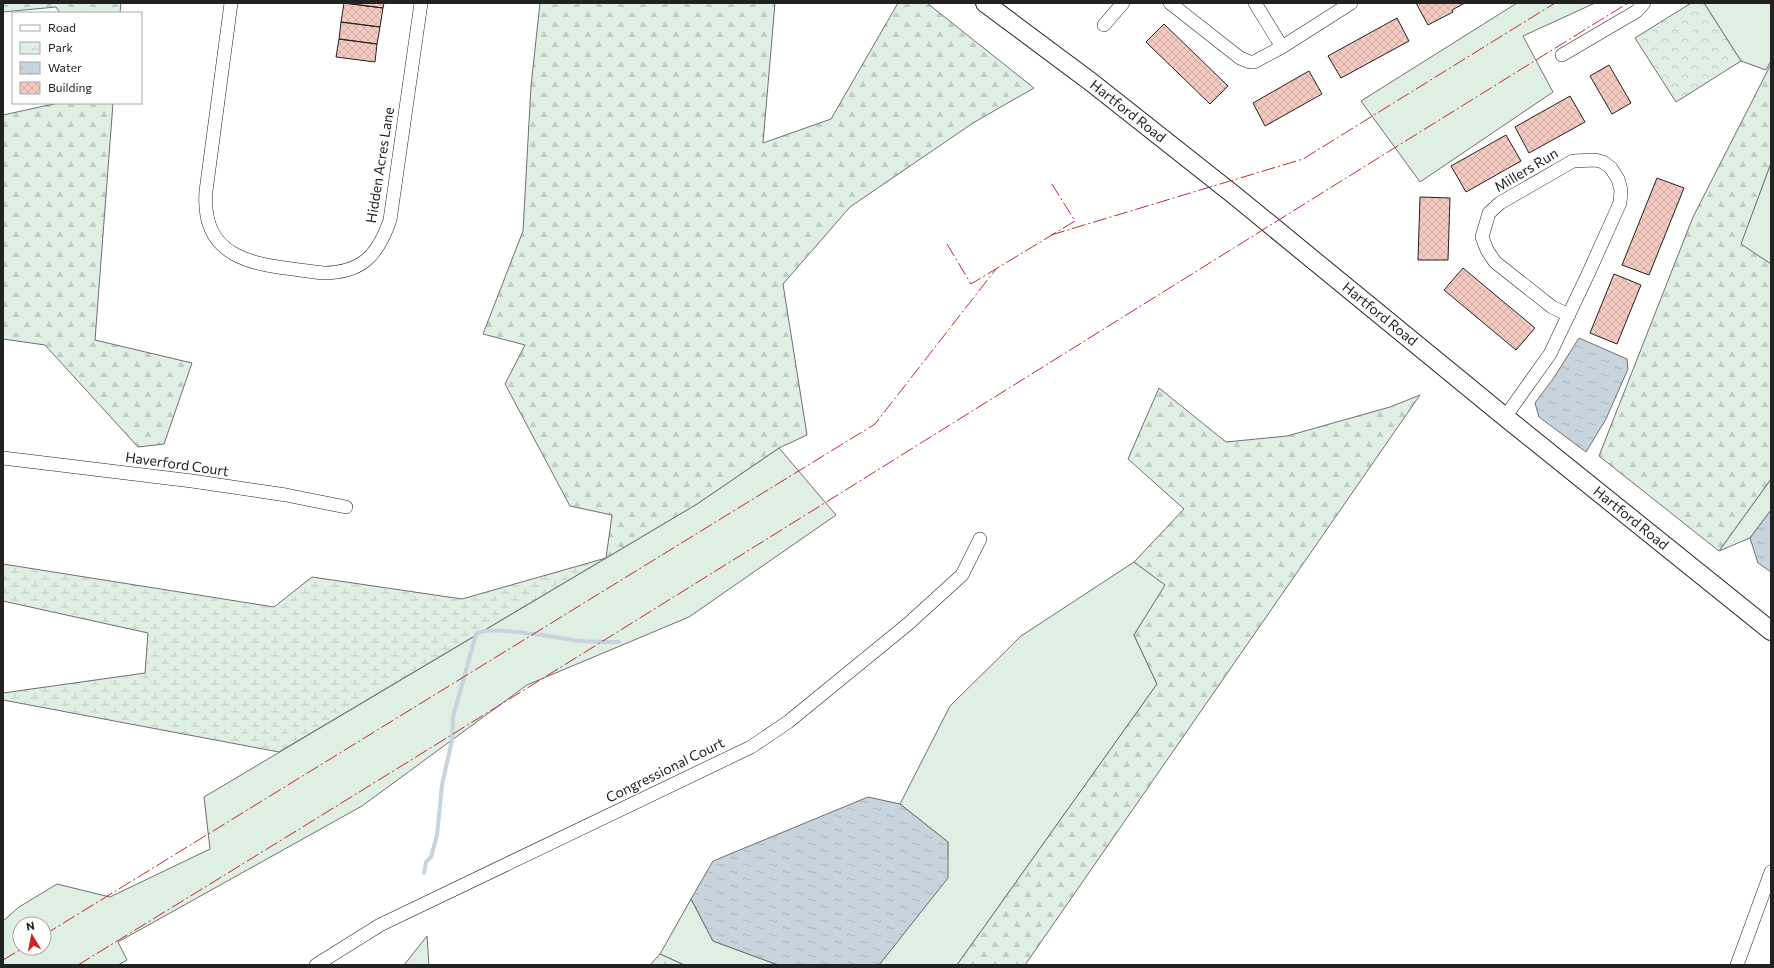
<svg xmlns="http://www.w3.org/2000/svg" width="1774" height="968" font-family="Commissioner,sans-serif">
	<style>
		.grass { fill: #e0efe3; stroke: #6f6f6f; fill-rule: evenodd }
		.forest { fill: url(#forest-firs); stroke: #6f6f6f }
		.wetland { fill: url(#wetland-marsh); stroke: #6f6f6f }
		.park { fill: url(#park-crowns); stroke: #6f6f6f }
		.water { fill: url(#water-ripples); stroke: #6f6f6f }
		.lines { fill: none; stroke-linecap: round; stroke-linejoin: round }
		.stream { stroke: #c7d3dd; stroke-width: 4 }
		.building { fill: url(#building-cross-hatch); stroke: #222 }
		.street-casing { stroke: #222; stroke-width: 14 }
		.secondary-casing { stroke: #222; stroke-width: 20 }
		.street { stroke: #fff; stroke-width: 13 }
		.secondary { stroke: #fff; stroke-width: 18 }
		.power { stroke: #c62828; stroke-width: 1; stroke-dasharray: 14 3 2 3; stroke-linecap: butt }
		.labels { text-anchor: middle; stroke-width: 3; stroke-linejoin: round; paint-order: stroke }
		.street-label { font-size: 14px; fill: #222; stroke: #fff }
	</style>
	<defs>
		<pattern id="forest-firs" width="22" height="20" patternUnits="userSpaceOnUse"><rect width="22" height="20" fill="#e0efe3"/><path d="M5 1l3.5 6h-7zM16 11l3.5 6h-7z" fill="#c0cdc2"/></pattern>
		<pattern id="wetland-marsh" width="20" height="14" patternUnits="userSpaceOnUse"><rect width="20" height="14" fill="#e0efe3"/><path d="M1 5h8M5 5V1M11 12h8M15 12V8" fill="none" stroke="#c0cdc2"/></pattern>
		<pattern id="park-crowns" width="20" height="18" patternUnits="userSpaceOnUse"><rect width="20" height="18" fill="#e0efe3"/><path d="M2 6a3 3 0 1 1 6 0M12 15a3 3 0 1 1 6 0" fill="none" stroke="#c0cdc2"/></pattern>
		<pattern id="water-ripples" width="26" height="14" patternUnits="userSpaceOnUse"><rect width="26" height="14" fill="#c7d3dd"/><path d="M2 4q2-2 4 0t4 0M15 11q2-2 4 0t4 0" fill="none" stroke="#abb5bd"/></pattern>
		<pattern id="building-cross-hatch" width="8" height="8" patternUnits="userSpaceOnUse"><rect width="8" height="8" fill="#f3c9c0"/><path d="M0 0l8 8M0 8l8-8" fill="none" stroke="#d0aca5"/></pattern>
	</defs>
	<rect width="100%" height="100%" fill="#fff"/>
	<path class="grass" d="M 1517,3 L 1595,3 L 1523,36 L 1553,92 L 1420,182 L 1361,101 Z
		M 1704,3 L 1771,3 L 1771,61 L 1766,70 L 1741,61 Z
		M 1771,163 L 1771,264 L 1740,245 Z
		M 779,448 L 836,515 L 689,617 L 527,685 L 362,806 L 118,942 L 127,960 L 118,965 L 3,965 L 3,921 L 19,907 L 57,884 L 110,897 L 210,849 L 204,797 L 697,504 ZM 20,924 L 44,924 L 44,948 L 20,948 Z
		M 1771,479 L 1771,510 L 1750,538 L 1719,551 Z
		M 1134,562 L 1166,585 L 1134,635 L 1157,684 L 957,965 L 879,965 L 947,878 L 948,842 L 900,804 L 950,706 L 1021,636 Z
		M 691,899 L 713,941 L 778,965 L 684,965 L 660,954 Z
		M 427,936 L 429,965 L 404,965 Z"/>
	<path class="forest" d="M 3,3 L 121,3 L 120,13 L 60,13 L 56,7 L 3,12 Z
		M 540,3 L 775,3 L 763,143 L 831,119 L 898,3 L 927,3 L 1034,88 L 973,123 L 850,207 L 783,284 L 807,435 L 779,448 L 697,504 L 606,558 L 612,515 L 570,506 L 505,384 L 525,345 L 483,334 L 523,231 L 531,86 Z
		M 1771,64 L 1771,163 L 1741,244 L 1771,264 L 1771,479 L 1719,551 L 1599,456 L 1693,217 Z
		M 58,103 L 113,103 L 95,340 L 192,363 L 164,444 L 138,447 L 45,345 L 3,339 L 3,115 Z
		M 1159,388 L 1226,442 L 1287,436 L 1390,407 L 1420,395 L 1025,965 L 957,965 L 1157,684 L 1134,635 L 1165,585 L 1134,562 L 1184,509 L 1128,459 Z
		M 660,954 L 684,965 L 650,965 Z"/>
	<path class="wetland" d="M 606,558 L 279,752 L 3,700 L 3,693 L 145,673 L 148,633 L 3,601 L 3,564 L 274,607 L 312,577 L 462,599 Z"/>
	<path class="park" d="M 1691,3 L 1704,3 L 1741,61 L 1676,102 L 1635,38 Z"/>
	<path class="water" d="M 1579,338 L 1627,359 L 1628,369 L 1606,419 L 1586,452 L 1539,417 L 1535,403 L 1553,379 Z
		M 1771,510 L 1771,572 L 1758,563 L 1750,538 Z
		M 868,797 L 900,804 L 948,842 L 948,878 L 879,965 L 778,965 L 713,941 L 691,899 L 713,861 Z"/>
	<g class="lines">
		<path class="stream" d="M 424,873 L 426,862 L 431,857 L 437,835 L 442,785 L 452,740 L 453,717 L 476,634 C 488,624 563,639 582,641 C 594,642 607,642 619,642"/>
	</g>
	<path class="building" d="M 344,3 L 384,3 L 383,8 Z
		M 344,3 L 383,8 L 380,27 L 341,22 Z
		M 1416,3 L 1465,3 L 1452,10 L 1453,12 L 1428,25 Z
		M 1397,18 L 1409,41 L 1341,78 L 1328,56 Z
		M 341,22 L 380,27 L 377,44 L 339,39 Z
		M 1164,24 L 1228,86 L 1210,104 L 1146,42 Z
		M 339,39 L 377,44 L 375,62 L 336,57 Z
		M 1609,65 L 1631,103 L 1612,114 L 1590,76 Z
		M 1309,71 L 1322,94 L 1265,126 L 1253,103 Z
		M 1570,96 L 1585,122 L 1529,153 L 1515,127 Z
		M 1506,135 L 1521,161 L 1466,192 L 1451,166 Z
		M 1657,178 L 1684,188 L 1649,275 L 1622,265 Z
		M 1420,197 L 1450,198 L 1448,260 L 1418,260 Z
		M 1463,268 L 1535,328 L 1516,350 L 1444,290 Z
		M 1614,274 L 1641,285 L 1617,344 L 1590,333 Z"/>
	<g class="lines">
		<defs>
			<path id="street" d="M 231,3 L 206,191 C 200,267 267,265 323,273 C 362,273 378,255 390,220 L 421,3
				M 1170,3 L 1240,58 L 1250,62 L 1254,62 L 1282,47 L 1351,3
				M 1255,3 L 1282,47
				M 1104,25 L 1123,3
				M 1562,55 L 1637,11 L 1644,3
				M 1505,417 L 1550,354 L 1589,272 L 1620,203 L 1621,190 L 1618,179 L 1611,168 L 1603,162 L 1595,160 L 1573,161 L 1500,203 L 1489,213 L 1482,237 L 1487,250 L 1495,262 L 1552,307 L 1569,315
				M 3,458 L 192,481 L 286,495 L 346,507
				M 316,965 L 380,925 L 751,747 L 788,722 L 908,624 L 962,575 L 980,539
				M 1737,965 L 1771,872"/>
			<path id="secondary" d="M 985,3 L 1091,82 L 1234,195 L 1505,417 L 1771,631"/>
		</defs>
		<use href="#street" class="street-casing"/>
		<use href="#secondary" class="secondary-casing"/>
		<use href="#street" class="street"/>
		<use href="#secondary" class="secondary"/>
		<path class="power" d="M 1051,235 L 1303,159 L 1555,3
			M 947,244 L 971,284 L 1075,221 L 1050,181
			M 44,935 L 875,424 L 996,269
			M 3,960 L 23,948
			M 78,965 C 596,648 1111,323 1628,3"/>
	</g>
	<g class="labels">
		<g class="street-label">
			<text transform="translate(1128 111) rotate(38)" y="5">Hartford Road</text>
			<text transform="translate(380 165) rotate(-81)" y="5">Hidden Acres Lane</text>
			<text transform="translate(1526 170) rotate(-31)" y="5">Millers Run</text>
			<text transform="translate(1380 314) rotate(39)" y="5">Hartford Road</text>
			<text transform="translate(177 464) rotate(8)" y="5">Haverford Court</text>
			<text transform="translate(1631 518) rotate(39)" y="5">Hartford Road</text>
			<text transform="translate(665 770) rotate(-26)" y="5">Congressional Court</text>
		</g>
	</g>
	<rect width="1774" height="968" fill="none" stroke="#222222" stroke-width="8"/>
	<rect x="12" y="12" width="130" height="92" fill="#ffffff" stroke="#a7a7a7"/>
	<rect x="20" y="25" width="20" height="6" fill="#ffffff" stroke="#a7a7a7"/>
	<text x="48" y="32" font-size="12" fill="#222222">Road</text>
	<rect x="20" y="42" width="20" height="12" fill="url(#park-crowns)" stroke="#a7a7a7"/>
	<text x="48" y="52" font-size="12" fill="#222222">Park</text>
	<rect x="20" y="62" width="20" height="12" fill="url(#water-ripples)" stroke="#a7a7a7"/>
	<text x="48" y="72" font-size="12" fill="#222222">Water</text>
	<rect x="20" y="82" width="20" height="12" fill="url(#building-cross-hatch)" stroke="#a7a7a7"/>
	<text x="48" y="92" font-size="12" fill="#222222">Building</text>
	<g transform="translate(32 936) rotate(350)"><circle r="19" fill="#ffffff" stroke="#a7a7a7"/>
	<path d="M0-3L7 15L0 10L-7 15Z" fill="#c62828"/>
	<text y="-6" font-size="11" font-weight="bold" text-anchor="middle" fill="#222222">N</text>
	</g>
</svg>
